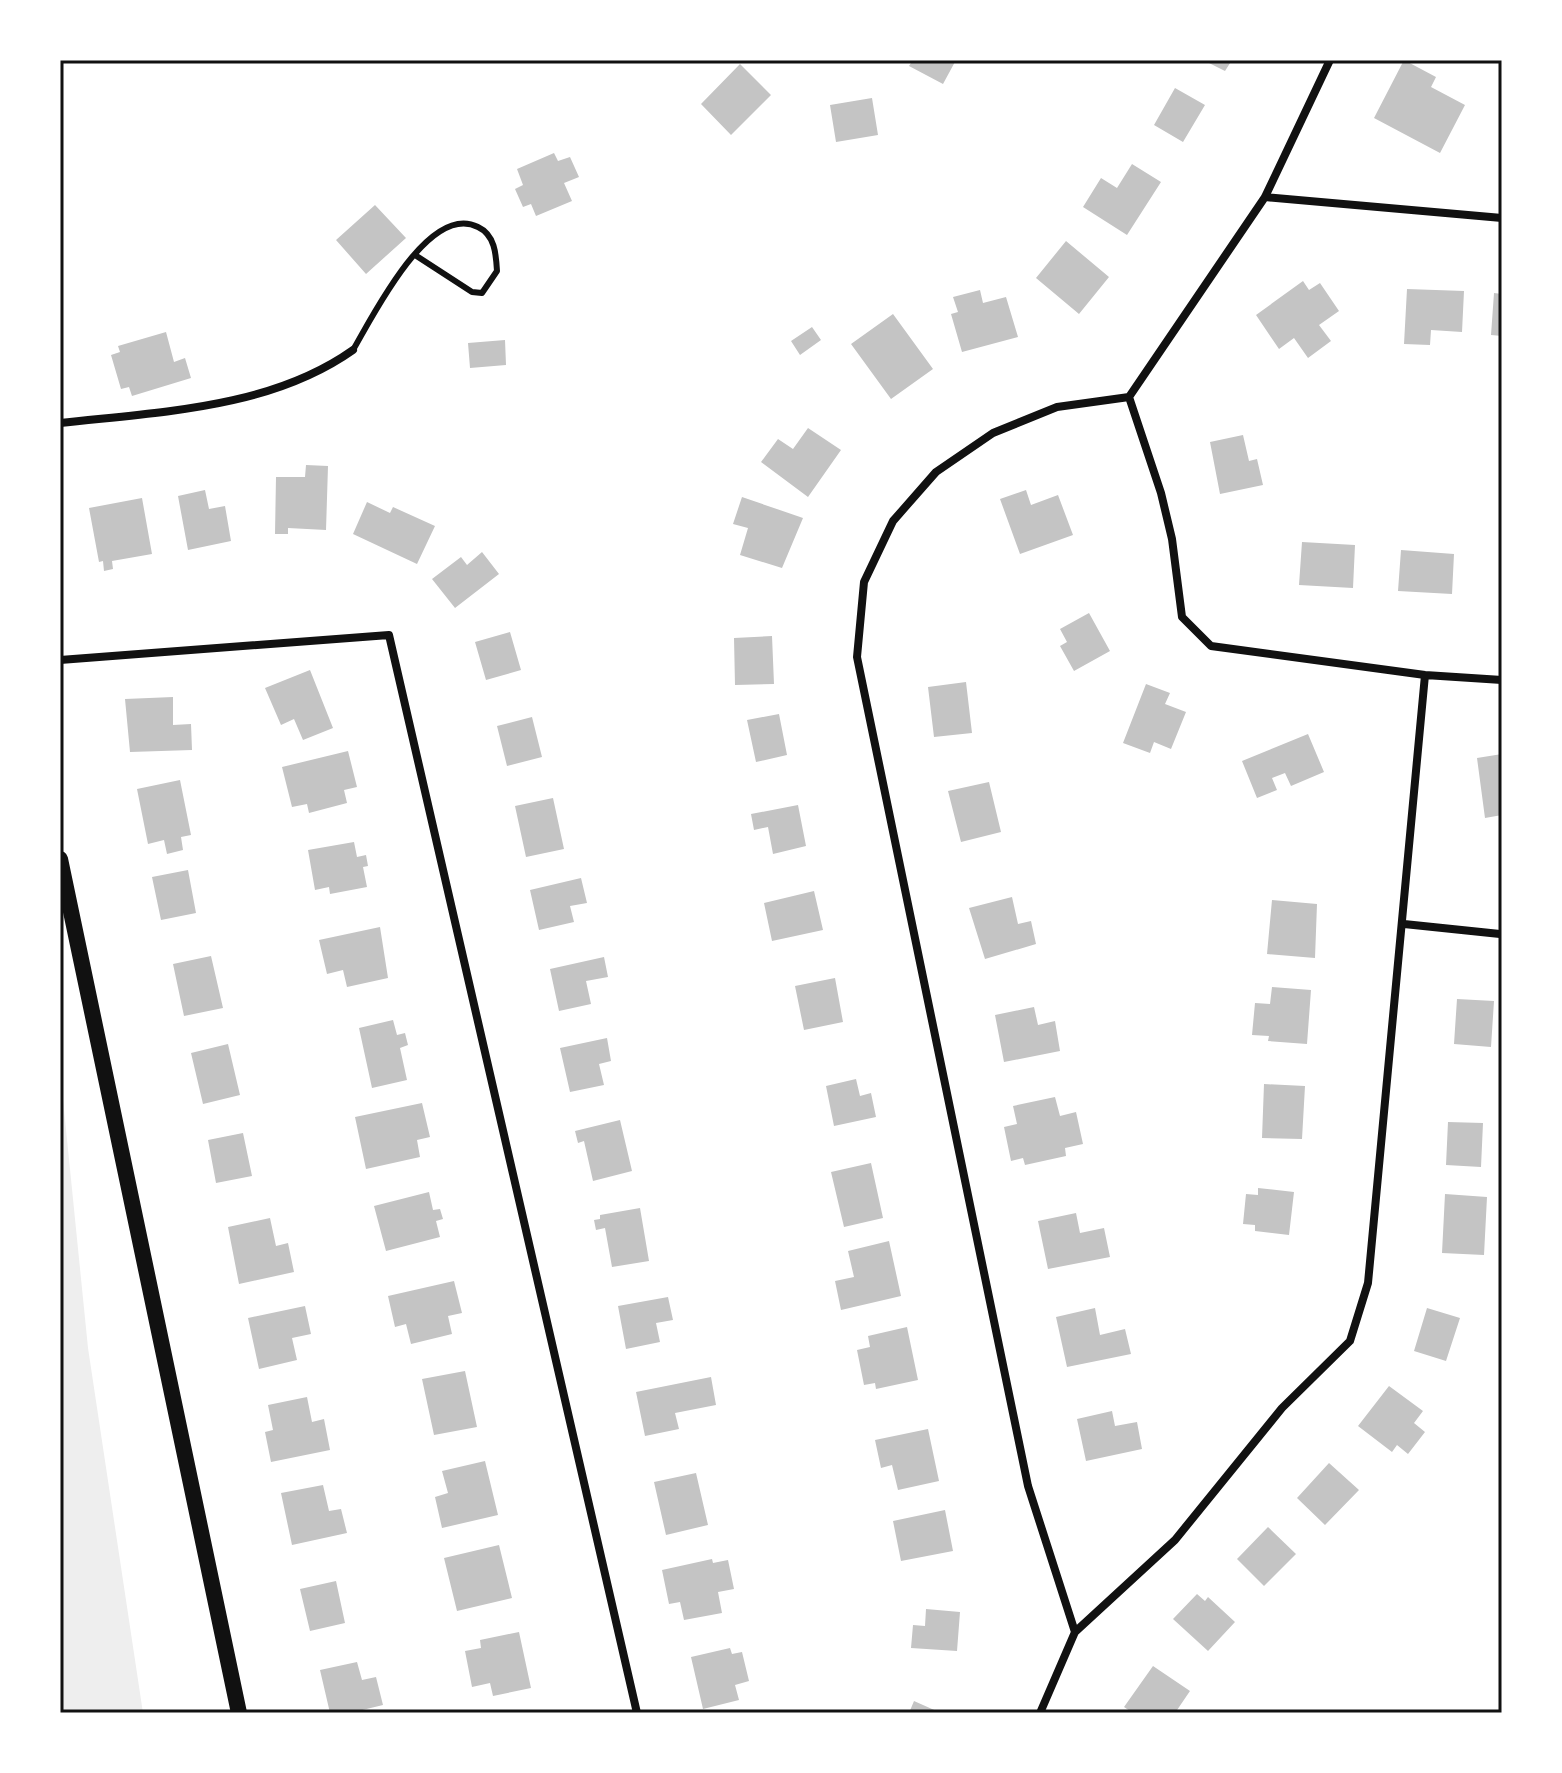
<svg xmlns="http://www.w3.org/2000/svg" width="1562" height="1773" font-family="'Alegreya Sans',sans-serif">
	<style>
		.green { fill: #eee }
		.building { fill: #c4c4c4 }
		.lines { fill: none; stroke-linecap: round; stroke-linejoin: round }
		.service { stroke: #111; stroke-width: 6 }
		.minor { stroke: #111; stroke-width: 8 }
		.secondary { stroke: #111; stroke-width: 16 }
		.neatline { fill: none; stroke: #111; stroke-width: 3 }
	</style>
	<rect width="100%" height="100%" fill="#fff"/>
	<path class="green" d="M 60,1070 L 88,1348 L 143,1713 L 60,1713 Z"/>
	<path class="building" d="M 913,60 L 956,60 L 943,84 L 909,66 Z
		M 1203,60 L 1232,60 L 1225,71 Z
		M 1404,60 L 1436,77 L 1431,87 L 1465,105 L 1440,153 L 1374,118 Z
		M 740,64 L 771,95 L 731,135 L 701,104 Z
		M 1175,88 L 1205,105 L 1183,142 L 1154,125 Z
		M 872,98 L 878,135 L 836,142 L 830,105 Z
		M 554,153 L 558,161 L 570,157 L 579,177 L 564,183 L 572,201 L 536,216 L 531,204 L 523,207 L 515,189 L 523,185 L 517,169 Z
		M 1132,164 L 1161,182 L 1127,235 L 1083,207 L 1101,178 L 1117,188 Z
		M 375,205 L 406,238 L 366,274 L 336,240 Z
		M 1066,241 L 1109,277 L 1079,314 L 1036,278 Z
		M 1303,281 L 1309,290 L 1320,283 L 1339,311 L 1319,325 L 1331,341 L 1308,358 L 1294,338 L 1279,349 L 1256,315 Z
		M 1407,289 L 1464,291 L 1462,332 L 1431,330 L 1430,345 L 1404,344 Z
		M 980,290 L 983,303 L 1006,297 L 1018,337 L 962,352 L 951,314 L 958,312 L 953,297 Z
		M 1494,293 L 1502,294 L 1502,336 L 1491,335 Z
		M 893,314 L 933,369 L 891,399 L 851,344 Z
		M 812,327 L 821,340 L 800,355 L 791,341 Z
		M 166,332 L 174,362 L 185,358 L 191,378 L 132,396 L 129,387 L 121,389 L 111,355 L 120,352 L 118,346 Z
		M 505,340 L 506,365 L 470,368 L 468,343 Z
		M 808,428 L 841,450 L 808,497 L 761,462 L 778,439 L 793,449 Z
		M 1243,435 L 1249,461 L 1257,459 L 1263,485 L 1220,494 L 1210,442 Z
		M 306,465 L 328,466 L 326,530 L 288,528 L 288,534 L 275,534 L 276,477 L 305,477 Z
		M 205,490 L 209,509 L 225,506 L 231,541 L 188,550 L 178,496 Z
		M 1026,490 L 1031,505 L 1058,495 L 1073,535 L 1020,554 L 1000,499 Z
		M 742,497 L 803,518 L 782,568 L 740,555 L 748,528 L 733,524 Z
		M 142,498 L 152,554 L 112,561 L 113,569 L 104,571 L 103,561 L 99,562 L 89,508 Z
		M 367,502 L 390,513 L 393,507 L 435,526 L 417,564 L 353,534 Z
		M 1302,542 L 1355,545 L 1353,588 L 1299,585 Z
		M 1401,550 L 1454,554 L 1452,594 L 1398,591 Z
		M 482,552 L 499,574 L 455,608 L 432,579 L 461,557 L 467,565 Z
		M 1089,613 L 1110,651 L 1074,671 L 1060,646 L 1067,642 L 1060,629 Z
		M 510,632 L 521,670 L 486,680 L 475,642 Z
		M 772,636 L 774,684 L 735,685 L 734,638 Z
		M 310,670 L 333,728 L 303,740 L 294,719 L 281,725 L 265,688 Z
		M 966,682 L 972,733 L 934,737 L 928,687 Z
		M 1146,684 L 1170,693 L 1165,704 L 1186,712 L 1171,749 L 1154,742 L 1150,753 L 1123,743 Z
		M 173,697 L 173,725 L 191,724 L 192,750 L 130,752 L 125,699 Z
		M 779,714 L 787,755 L 756,762 L 747,720 Z
		M 532,717 L 542,757 L 507,766 L 497,726 Z
		M 1308,734 L 1324,772 L 1291,786 L 1285,773 L 1272,778 L 1277,790 L 1257,798 L 1242,761 Z
		M 348,751 L 357,787 L 344,790 L 347,803 L 309,813 L 307,804 L 292,807 L 282,767 Z
		M 1502,754 L 1502,815 L 1485,818 L 1477,758 Z
		M 180,780 L 191,835 L 181,837 L 183,850 L 167,854 L 164,840 L 148,844 L 137,789 Z
		M 989,782 L 1001,832 L 961,842 L 948,791 Z
		M 553,798 L 564,849 L 526,857 L 515,806 Z
		M 798,805 L 806,846 L 773,854 L 768,827 L 754,830 L 751,814 Z
		M 354,842 L 357,857 L 366,855 L 368,866 L 363,867 L 367,887 L 330,894 L 329,887 L 315,890 L 308,850 Z
		M 188,870 L 196,913 L 161,920 L 152,877 Z
		M 581,878 L 587,903 L 570,906 L 574,922 L 539,930 L 530,890 Z
		M 814,891 L 823,930 L 772,941 L 764,903 Z
		M 1012,897 L 1018,924 L 1031,921 L 1036,944 L 985,959 L 969,908 Z
		M 1272,900 L 1317,904 L 1315,958 L 1267,954 Z
		M 380,927 L 388,978 L 347,987 L 343,970 L 327,974 L 319,940 Z
		M 211,956 L 223,1008 L 184,1016 L 173,964 Z
		M 604,957 L 608,977 L 586,981 L 591,1004 L 559,1011 L 550,969 Z
		M 835,978 L 843,1022 L 804,1030 L 795,986 Z
		M 1272,987 L 1311,990 L 1307,1044 L 1268,1041 L 1269,1036 L 1252,1035 L 1255,1003 L 1270,1004 Z
		M 1457,999 L 1494,1001 L 1491,1047 L 1454,1044 Z
		M 1034,1007 L 1038,1025 L 1055,1021 L 1060,1051 L 1004,1062 L 995,1015 Z
		M 393,1020 L 397,1035 L 405,1033 L 408,1045 L 400,1048 L 407,1080 L 372,1088 L 359,1028 Z
		M 607,1038 L 611,1061 L 599,1064 L 604,1085 L 570,1092 L 560,1048 Z
		M 228,1044 L 240,1095 L 203,1104 L 191,1053 Z
		M 856,1079 L 860,1096 L 871,1093 L 876,1117 L 834,1126 L 826,1086 Z
		M 1264,1084 L 1305,1086 L 1302,1139 L 1262,1138 Z
		M 1055,1097 L 1060,1116 L 1076,1112 L 1083,1144 L 1065,1148 L 1066,1156 L 1025,1165 L 1023,1158 L 1011,1161 L 1004,1127 L 1017,1124 L 1013,1106 Z
		M 422,1103 L 430,1137 L 417,1140 L 420,1157 L 366,1169 L 355,1117 Z
		M 620,1120 L 632,1171 L 593,1181 L 584,1141 L 578,1143 L 575,1131 Z
		M 1448,1122 L 1483,1123 L 1481,1167 L 1446,1165 Z
		M 243,1133 L 252,1176 L 216,1183 L 208,1140 Z
		M 871,1163 L 883,1218 L 844,1227 L 831,1172 Z
		M 1258,1188 L 1294,1192 L 1289,1235 L 1255,1231 L 1255,1225 L 1243,1224 L 1246,1194 L 1258,1195 Z
		M 429,1192 L 433,1210 L 440,1209 L 443,1219 L 436,1221 L 440,1237 L 386,1251 L 374,1206 Z
		M 1445,1194 L 1487,1197 L 1484,1255 L 1442,1253 Z
		M 640,1208 L 649,1261 L 612,1267 L 605,1228 L 596,1230 L 594,1220 L 600,1219 L 600,1215 Z
		M 1076,1213 L 1080,1233 L 1104,1228 L 1110,1257 L 1048,1269 L 1038,1221 Z
		M 270,1218 L 276,1246 L 288,1243 L 294,1272 L 239,1284 L 228,1227 Z
		M 889,1241 L 901,1296 L 841,1310 L 835,1281 L 854,1277 L 848,1251 Z
		M 454,1281 L 462,1313 L 448,1316 L 452,1334 L 411,1344 L 406,1324 L 395,1327 L 388,1296 Z
		M 668,1297 L 673,1320 L 656,1323 L 660,1342 L 626,1349 L 618,1306 Z
		M 305,1306 L 311,1334 L 292,1338 L 297,1360 L 259,1369 L 248,1318 Z
		M 1095,1308 L 1100,1335 L 1125,1329 L 1131,1354 L 1067,1367 L 1056,1317 Z
		M 1427,1308 L 1460,1318 L 1446,1361 L 1414,1351 Z
		M 907,1327 L 918,1380 L 876,1389 L 875,1383 L 864,1385 L 857,1350 L 870,1347 L 868,1336 Z
		M 465,1371 L 477,1427 L 434,1435 L 422,1379 Z
		M 711,1377 L 716,1405 L 675,1413 L 679,1429 L 645,1436 L 636,1392 Z
		M 1389,1386 L 1423,1411 L 1414,1423 L 1425,1432 L 1408,1454 L 1397,1445 L 1392,1452 L 1358,1426 Z
		M 307,1397 L 312,1422 L 324,1419 L 330,1450 L 271,1462 L 265,1432 L 273,1430 L 268,1405 Z
		M 1112,1411 L 1115,1426 L 1137,1422 L 1142,1449 L 1086,1461 L 1077,1419 Z
		M 928,1429 L 939,1481 L 898,1490 L 892,1465 L 881,1468 L 875,1440 Z
		M 485,1461 L 498,1515 L 442,1528 L 435,1497 L 448,1493 L 442,1471 Z
		M 1329,1463 L 1359,1490 L 1325,1525 L 1297,1498 Z
		M 696,1473 L 708,1525 L 666,1535 L 654,1482 Z
		M 323,1485 L 329,1511 L 341,1509 L 347,1533 L 292,1545 L 281,1493 Z
		M 945,1510 L 953,1551 L 901,1561 L 893,1521 Z
		M 1268,1527 L 1296,1554 L 1264,1586 L 1237,1559 Z
		M 499,1545 L 512,1598 L 457,1611 L 444,1558 Z
		M 712,1559 L 713,1563 L 728,1560 L 734,1589 L 718,1592 L 722,1613 L 684,1620 L 680,1602 L 669,1604 L 662,1570 Z
		M 336,1581 L 345,1623 L 310,1631 L 300,1589 Z
		M 1197,1594 L 1205,1601 L 1208,1597 L 1235,1622 L 1208,1651 L 1173,1619 Z
		M 926,1609 L 960,1612 L 957,1651 L 911,1648 L 913,1625 L 925,1626 Z
		M 519,1632 L 531,1688 L 493,1696 L 490,1683 L 472,1687 L 465,1651 L 481,1648 L 480,1640 Z
		M 730,1648 L 732,1654 L 742,1652 L 749,1681 L 735,1685 L 739,1700 L 703,1709 L 691,1657 Z
		M 357,1662 L 362,1680 L 376,1677 L 383,1705 L 350,1713 L 330,1713 L 320,1670 Z
		M 1153,1666 L 1190,1691 L 1175,1713 L 1133,1713 L 1124,1707 Z
		M 914,1701 L 941,1713 L 909,1713 Z"/>
	<g class="lines">
		<path class="service" d="M 353,350 C 373,316 429,202 478,227 C 495,235 496,254 497,271 L 482,293 L 472,292 L 415,255"/>
		<path class="minor" d="M 1265,197 L 1502,218
			M 1129,397 L 1161,493 L 1172,539 L 1182,617 L 1211,646 L 1425,675 L 1502,680
			M 60,423 C 158,412 270,409 353,350
			M 60,660 L 389,635 L 637,1713
			M 1404,924 L 1500,934
			M 1075,1632 L 1175,1540 L 1282,1408 L 1350,1341 L 1368,1283 L 1425,675
			M 1040,1713 L 1075,1632 L 1028,1486 L 857,657 L 864,582 L 893,521 L 936,472 L 993,433 L 1057,407 L 1129,397 L 1265,197 L 1330,60"/>
		<path class="secondary" d="M 60,859 L 239,1713"/>
	</g>
	<rect width="1562" height="1773" fill="none" stroke="#ffffff" stroke-width="124"/>
	<rect x="62" y="62" width="1438" height="1649" class="neatline"/>
</svg>
